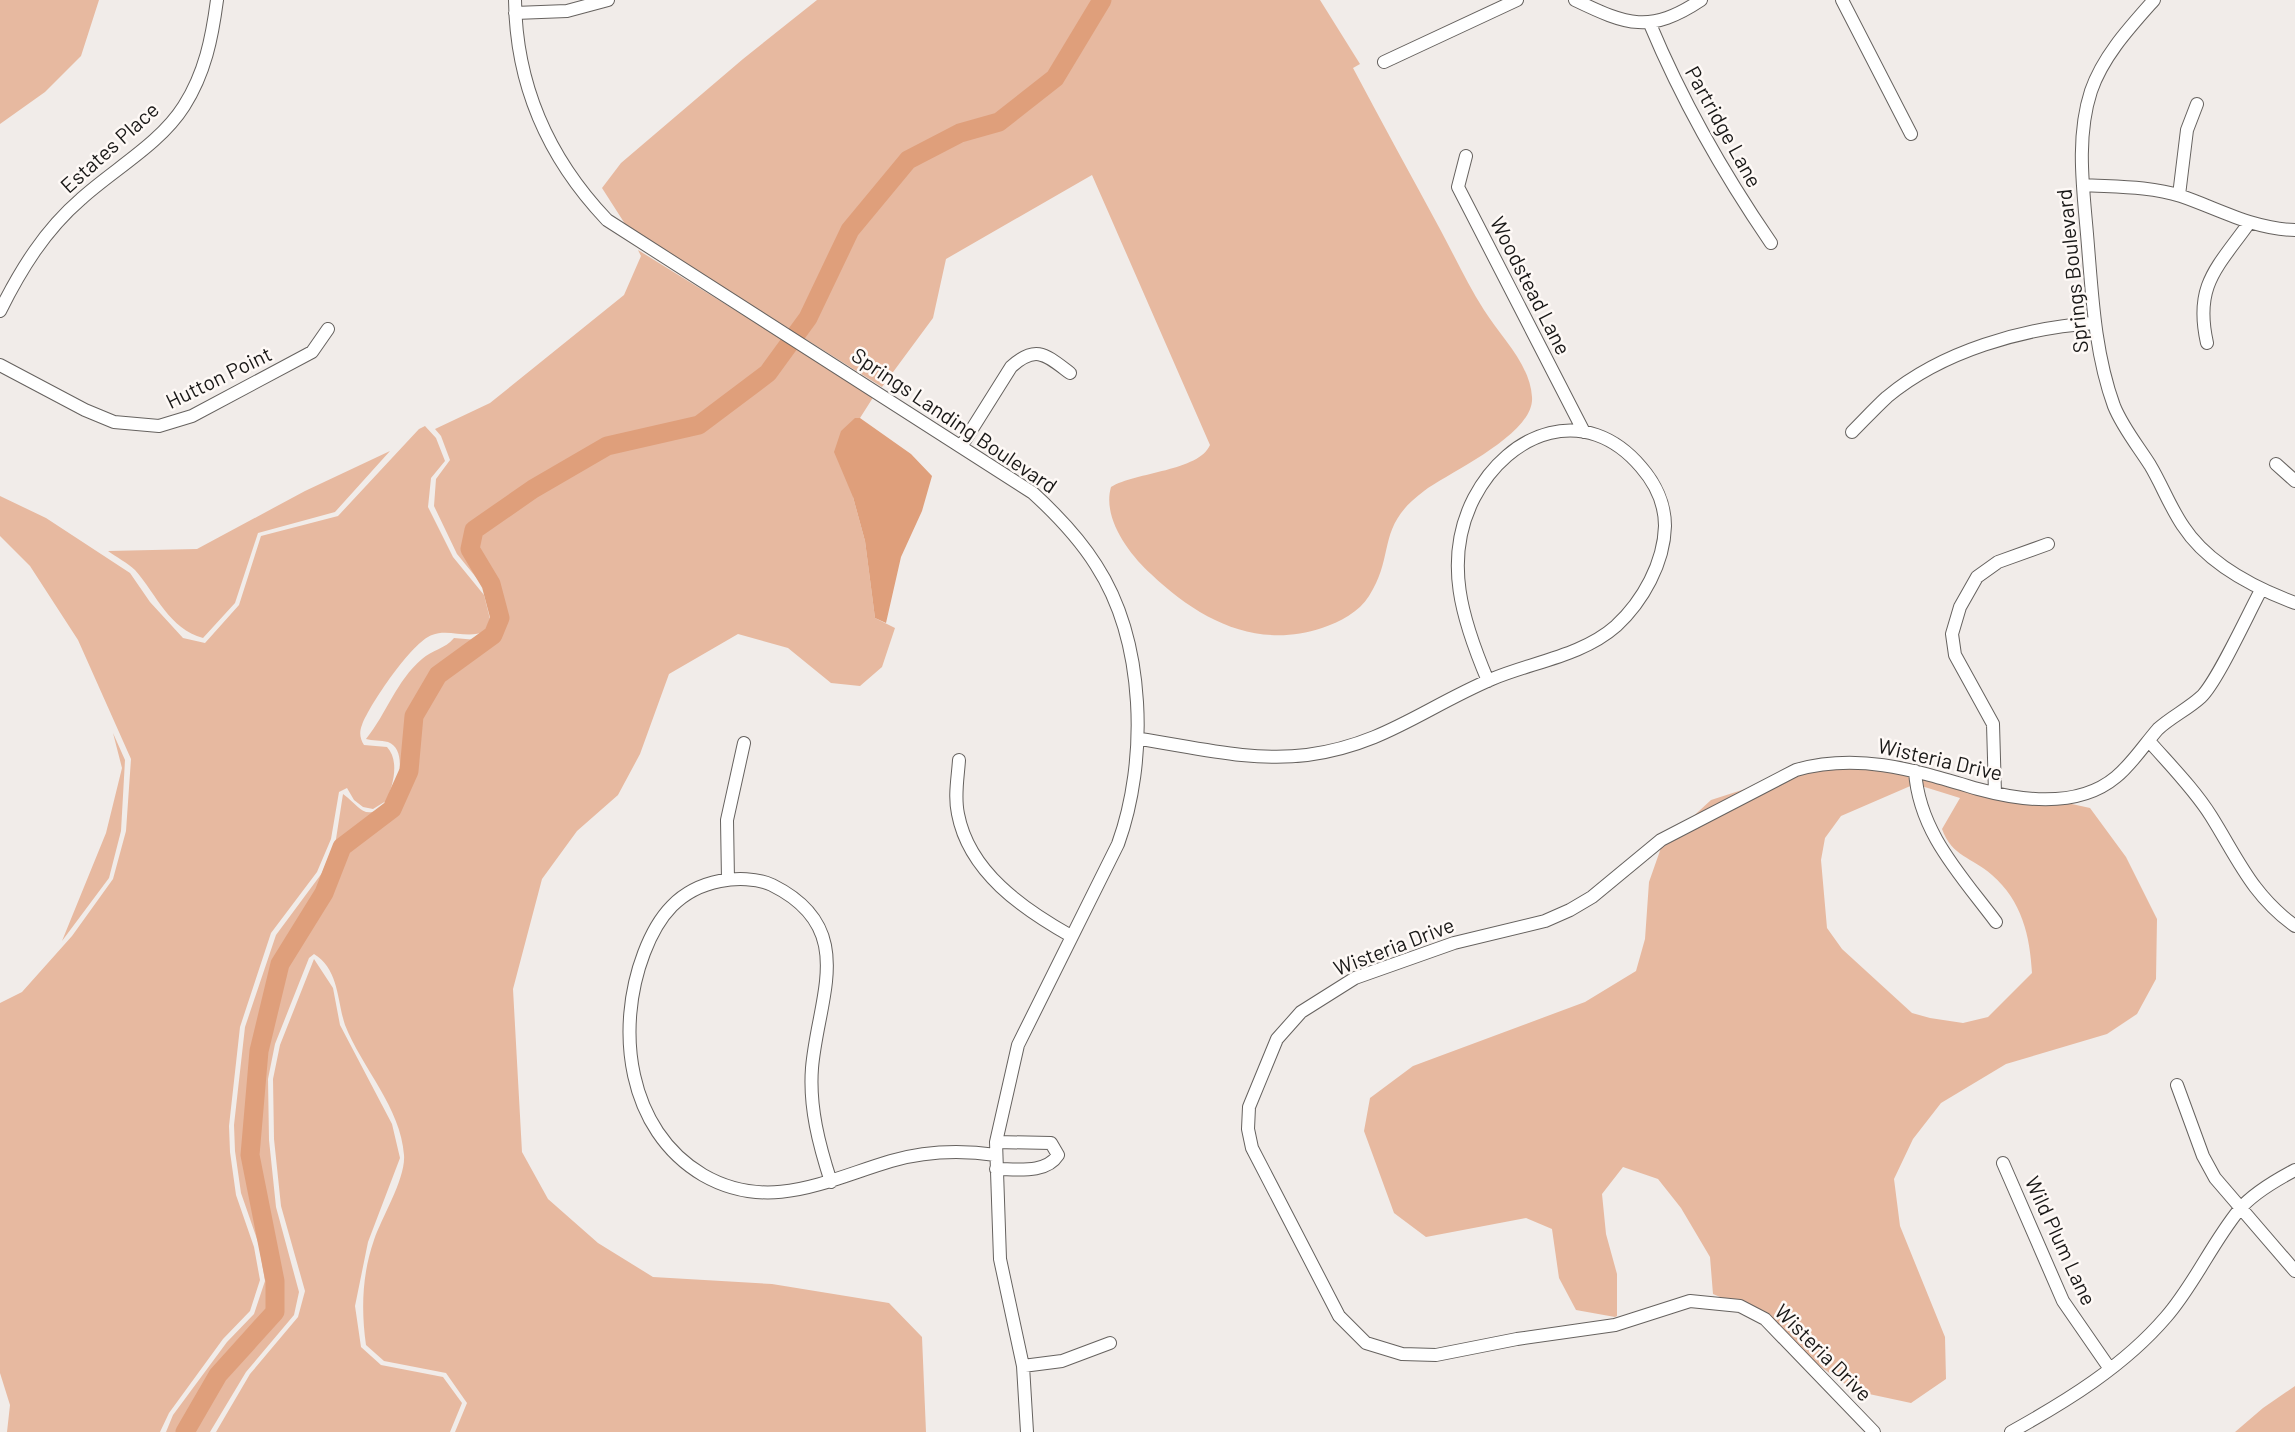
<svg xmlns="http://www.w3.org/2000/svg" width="2295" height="1432" font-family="Barlow,sans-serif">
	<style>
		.green { fill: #e7b9a0; fill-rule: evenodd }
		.water { fill: #df9f7b }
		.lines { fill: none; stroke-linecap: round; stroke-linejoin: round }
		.river { stroke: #df9f7b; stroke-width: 19 }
		.minor-casing { stroke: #66625f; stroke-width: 14 }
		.minor { stroke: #fff; stroke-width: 12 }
		.labels { text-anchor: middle; stroke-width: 5; stroke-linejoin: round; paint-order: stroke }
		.street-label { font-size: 21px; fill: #181716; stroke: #fef9f6 }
	</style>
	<rect width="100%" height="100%" fill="#f1ece9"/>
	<path class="green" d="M 0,0 L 99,0 L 81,56 L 45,92 L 0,124 Z
		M 817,0 L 1320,0 L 1360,64 L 1353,68 C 1382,123 1412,177 1441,231 C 1455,257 1468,285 1484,310 C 1501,337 1530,364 1532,397 C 1535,434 1450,472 1424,491 C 1375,527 1396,554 1369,596 C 1359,612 1340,622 1322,628 C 1256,650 1198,619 1151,574 C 1129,554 1102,518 1111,487 C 1136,472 1199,471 1210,445 L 1092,175 L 946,259 L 933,318 L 882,387 L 627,227 L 602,188 L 621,163 L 743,59 Z
		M 638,250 L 874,396 L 860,418 L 855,418 L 853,497 L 865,541 L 875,618 L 895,628 L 882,667 L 860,686 L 831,683 L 788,648 L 738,634 L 669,674 L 640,754 L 618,795 L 577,831 L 542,879 L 513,989 L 522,1152 L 548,1199 L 598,1243 L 653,1277 L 772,1284 L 889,1303 L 922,1337 L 926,1432 L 455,1432 L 467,1403 L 446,1373 L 384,1361 L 366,1345 C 361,1310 362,1274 374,1240 C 382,1217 406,1178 404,1155 C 401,1108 362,1068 345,1025 C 337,1001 339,969 314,954 L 309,958 L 275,1044 L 268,1079 L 269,1140 L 276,1207 L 299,1292 L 294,1315 L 246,1372 L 210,1432 L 166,1432 L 173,1415 L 227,1342 L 254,1314 L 265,1281 L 259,1245 L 241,1193 L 235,1151 L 234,1125 L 245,1027 L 276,935 L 322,873 L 336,839 L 343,794 C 363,809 362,821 390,804 C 397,789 409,750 388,742 C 381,740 372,741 366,739 C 387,713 396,681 422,659 C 432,650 445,649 454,638 L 477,640 L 488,634 L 495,620 L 494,607 L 488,592 L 457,554 L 434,506 L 436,479 L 450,460 L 441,436 L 435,429 L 490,403 L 624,295 L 641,256 Z
		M 425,426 L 436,438 L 445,461 L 431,478 L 428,507 L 453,557 L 484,595 L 490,619 L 485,631 C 468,640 449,628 432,635 C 412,642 370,704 362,725 C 359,732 360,739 364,745 L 387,747 C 400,761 393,786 386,801 L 373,809 L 363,807 L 354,800 L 347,788 L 339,792 L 331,839 L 317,872 L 271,933 L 240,1027 L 229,1126 L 230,1152 L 236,1195 L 254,1247 L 260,1280 L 250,1311 L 223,1339 L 169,1413 L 160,1432 L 7,1432 L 10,1405 L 0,1373 L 0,1003 L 22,992 L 72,936 L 113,879 L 126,831 L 131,759 L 78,640 L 30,566 L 0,536 L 0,496 L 46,518 L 130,573 L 150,602 L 183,638 L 205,643 L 239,605 L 261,536 L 338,516 L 419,429 Z
		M 390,451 L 335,512 L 258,533 L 235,603 L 203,638 C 169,629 157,595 135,570 C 128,563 116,557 108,551 L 197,549 L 305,491 Z
		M 113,733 L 125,760 L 121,831 L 109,878 L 62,941 L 106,833 L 122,768 Z
		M 1859,757 L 2090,808 L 2126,857 L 2157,919 L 2156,979 L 2137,1014 L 2107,1034 L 2006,1064 L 1941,1103 L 1913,1139 L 1894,1179 L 1900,1226 L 1945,1337 L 1946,1379 L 1911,1403 L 1855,1391 L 1804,1355 L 1751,1310 L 1713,1294 L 1710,1257 L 1681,1208 L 1658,1179 L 1623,1167 L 1602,1194 L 1606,1234 L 1617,1274 L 1617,1316 L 1615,1317 L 1576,1310 L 1559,1278 L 1552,1229 L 1526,1218 L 1426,1237 L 1394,1213 L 1364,1131 L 1370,1098 L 1413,1066 L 1585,1002 L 1636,971 L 1645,939 L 1649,882 L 1662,845 L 1711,800 L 1816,766 ZM 1915,784 L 1960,798 L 1942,829 C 1952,857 1972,857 1992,875 C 2022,901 2030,936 2032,973 L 1988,1017 L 1963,1023 L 1930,1018 L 1912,1013 L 1842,949 L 1827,928 L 1821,860 L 1825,838 L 1841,816 Z
		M 314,959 L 333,988 L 340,1025 L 392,1124 L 400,1158 L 368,1242 L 355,1306 L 361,1347 L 381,1365 L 443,1377 L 462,1403 L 450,1432 L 216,1432 L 250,1374 L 298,1317 L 305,1291 L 281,1206 L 274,1139 L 273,1079 L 280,1045 Z
		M 2295,1386 L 2295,1432 L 2235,1432 L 2263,1408 Z"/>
	<path class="water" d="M 855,418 L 860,418 L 911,454 L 932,476 L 922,511 L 901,557 L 886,623 L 875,618 L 865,541 L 853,497 L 834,452 L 841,431 Z"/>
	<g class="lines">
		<path class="river" d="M 185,1432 L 218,1375 L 275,1312 L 275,1281 L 250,1155 L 259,1051 L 280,964 L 324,893 L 342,847 L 392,809 L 409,771 L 414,716 L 438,675 L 493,635 L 500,618 L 491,584 L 470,549 L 474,530 L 533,489 L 607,446 L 699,425 L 768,373 L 808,318 L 850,230 L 908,160 L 960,133 L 999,122 L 1055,78 L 1102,0"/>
		<defs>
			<path id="minor" d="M 515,0 C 516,85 549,159 607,220 L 1033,493 C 1057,515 1079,538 1096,565 C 1146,642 1148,761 1118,844 L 1018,1045 L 996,1142 L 1000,1259 L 1023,1366 L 1027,1432
				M 1575,0 C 1627,25 1650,34 1701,0
				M 1842,0 L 1911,134
				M 2154,0 C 2130,27 2103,56 2091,91 C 2076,137 2083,187 2087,234 C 2092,292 2094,351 2114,406 C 2123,428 2138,446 2150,465 C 2162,485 2170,507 2183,526 C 2207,563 2255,588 2295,603
				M 515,13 L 567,11 L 608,0
				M 1650,24 C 1683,103 1723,173 1771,243
				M 1384,62 L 1517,0
				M 1466,156 L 1458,187 L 1584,432
				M 2083,185 C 2115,187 2150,186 2181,196 C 2219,209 2253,229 2295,230
				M 2179,195 L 2187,130 L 2197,104
				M 0,311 C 21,269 45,230 81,199 C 114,169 160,144 184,106 C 205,73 212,38 217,0
				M 2207,343 C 2194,285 2217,268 2249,223
				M 0,365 L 85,410 L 114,422 L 159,426 L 192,416 L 312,352 L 328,329
				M 1852,432 C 1864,420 1875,408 1887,397 C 1942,351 2023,328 2094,323
				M 962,445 L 1011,367 C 1036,344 1046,355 1070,373
				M 2276,464 L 2295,481
				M 1140,739 C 1194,747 1251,762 1307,755 C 1383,745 1424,708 1492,679 C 1532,662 1582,656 1616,626 C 1643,601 1664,563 1665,526 C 1665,504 1655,483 1641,467 C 1586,402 1509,431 1474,498 C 1442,560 1463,622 1488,681
				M 2149,741 C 2170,765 2194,789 2211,816 C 2238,859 2252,895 2295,926
				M 959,760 C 958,777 954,796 958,814 C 969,872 1023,909 1071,936
				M 1915,771 C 1919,832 1960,874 1996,922
				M 1995,793 L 1993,724 L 1955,655 L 1952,634 L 1960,607 L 1977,577 L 1998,562 L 2048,544
				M 728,880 L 727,820 L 744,743
				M 2177,1085 L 2203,1156 L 2215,1178 L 2295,1271
				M 2003,1163 L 2063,1301 L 2110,1369
				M 996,1169 C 1017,1169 1046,1174 1058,1155 L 1051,1143 L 996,1142
				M 831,1182 C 819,1145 809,1107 812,1068 C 818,997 859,928 772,885 C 757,878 736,878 720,881 C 679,889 658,916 644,953 C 615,1029 627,1130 703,1175 C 769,1213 827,1180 891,1161 C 926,1151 961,1150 996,1155
				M 1023,1366 L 1062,1361 L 1110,1343
				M 1874,1432 L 1765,1319 L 1740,1306 L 1690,1301 L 1615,1325 L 1517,1339 L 1436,1355 L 1402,1354 L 1366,1343 L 1339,1316 L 1252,1148 L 1248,1129 L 1249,1107 L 1277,1039 L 1301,1012 L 1355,978 L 1454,943 L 1545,921 L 1570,910 L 1592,897 L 1661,840 L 1796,770 C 1860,752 1917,771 1978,789 C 2022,801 2079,808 2116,777 C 2132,764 2144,745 2158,729 C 2171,717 2188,709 2201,697 C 2217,682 2248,614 2261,590
				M 2011,1432 C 2067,1401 2124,1366 2166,1317 C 2194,1285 2212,1243 2239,1210 C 2253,1193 2276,1180 2295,1170"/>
		</defs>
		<use href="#minor" class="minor-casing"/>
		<use href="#minor" class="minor"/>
	</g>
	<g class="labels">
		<g class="street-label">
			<text transform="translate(1723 127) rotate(61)" y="7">Partridge Lane</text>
			<text transform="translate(110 148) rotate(-42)" y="7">Estates Place</text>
			<text transform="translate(2073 271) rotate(-96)" y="7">Springs Boulevard</text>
			<text transform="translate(1530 286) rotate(63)" y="7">Woodstead Lane</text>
			<text transform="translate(219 378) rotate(-26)" y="7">Hutton Point</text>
			<text transform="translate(954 421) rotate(34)" y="7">Springs Landing Boulevard</text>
			<text transform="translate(1940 760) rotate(13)" y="7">Wisteria Drive</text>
			<text transform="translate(1394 947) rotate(-21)" y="7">Wisteria Drive</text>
			<text transform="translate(2060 1241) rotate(65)" y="7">Wild Plum Lane</text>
			<text transform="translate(1823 1353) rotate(45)" y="7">Wisteria Drive</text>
		</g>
	</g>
</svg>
